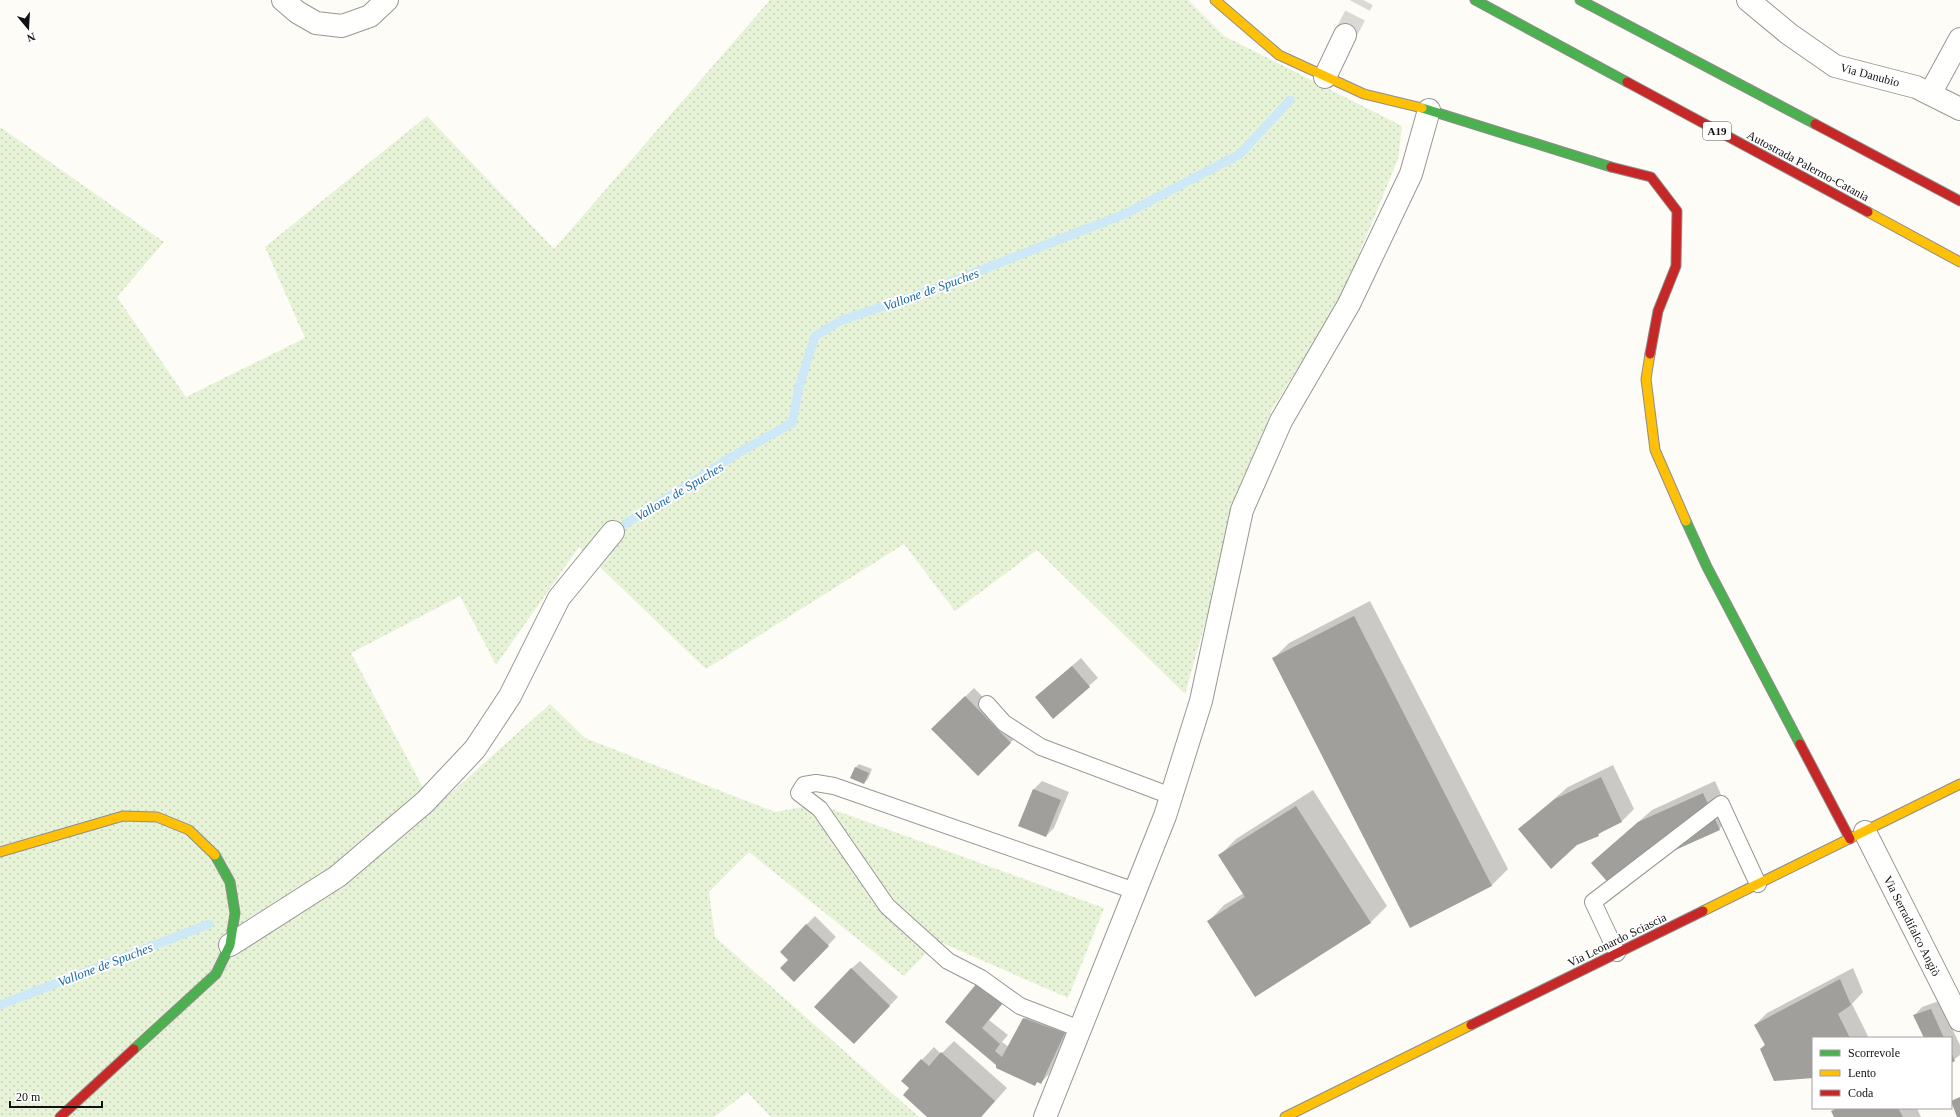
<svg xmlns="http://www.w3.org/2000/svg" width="1960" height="1117" font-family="Georgia,serif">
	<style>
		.grass { fill: url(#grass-dots) }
		.shadow { fill: #0003 }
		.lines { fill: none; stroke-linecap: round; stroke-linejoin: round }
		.stream { stroke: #cde8f7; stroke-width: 9 }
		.building { fill: #a19f9c }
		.street-tunnel { stroke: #dad9d4; stroke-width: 22; stroke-dasharray: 22 11; stroke-linecap: butt }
		.lane-casing { stroke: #979795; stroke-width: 18 }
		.street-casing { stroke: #979795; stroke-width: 24 }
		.fast-casing { stroke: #8e8d8b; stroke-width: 11 }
		.slow-casing { stroke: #8e8d8b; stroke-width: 11 }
		.jam-casing { stroke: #8e8d8b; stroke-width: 11 }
		.lane { stroke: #fffffe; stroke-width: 16 }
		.street { stroke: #fffffe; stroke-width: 22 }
		.fast { stroke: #4caf50; stroke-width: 9 }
		.slow { stroke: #ffc107; stroke-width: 9 }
		.jam { stroke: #c62828; stroke-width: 9 }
		.labels { text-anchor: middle; stroke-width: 4; stroke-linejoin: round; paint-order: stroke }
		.shield { fill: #fff; stroke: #585858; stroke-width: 1 }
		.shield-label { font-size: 11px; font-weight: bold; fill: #111 }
		.street-label { font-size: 12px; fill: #111; stroke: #fff }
		.water-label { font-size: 13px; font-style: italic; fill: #1768a6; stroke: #fff }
	</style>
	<defs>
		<pattern id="grass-dots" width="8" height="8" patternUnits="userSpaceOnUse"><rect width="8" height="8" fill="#e7f3d7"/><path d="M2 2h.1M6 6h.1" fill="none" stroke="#c5cfb8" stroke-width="1.8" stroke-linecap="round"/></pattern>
	</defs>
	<rect width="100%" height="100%" fill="#fdfcf7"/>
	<path class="grass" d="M 770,0 L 1188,0 L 1224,36 L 1402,126 L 1398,159 L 1339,303 L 1272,409 L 1237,510 L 1185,694 L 1037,550 L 955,611 L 904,544 L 706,669 L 579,547 L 496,665 L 460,596 L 351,653 L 434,808 L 550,704 L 585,738 L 775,812 L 818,804 L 1104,908 L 1068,998 L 938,941 L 904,976 L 749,852 L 709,892 L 715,937 L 919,1117 L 771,1117 L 747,1092 L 714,1117 L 0,1117 L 0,127 L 164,242 L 117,297 L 186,397 L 305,338 L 265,247 L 427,116 L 554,249 Z"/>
	<path class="shadow" d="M 1370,601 L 1508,869 L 1492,885 L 1411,927 L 1273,659 L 1289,643 Z
		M 1081,658 L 1098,678 L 1053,717 L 1045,689 Z
		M 974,688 L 1019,734 L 978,775 L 933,729 Z
		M 859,764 L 872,769 L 868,779 L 864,783 L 855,768 Z
		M 1613,765 L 1634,809 L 1622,821 L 1604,830 L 1598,835 L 1519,829 L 1568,787 Z
		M 1042,781 L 1069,792 L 1054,828 L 1046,836 L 1034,789 Z
		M 1715,781 L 1731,817 L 1719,829 L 1592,863 L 1652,810 Z
		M 1313,790 L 1387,906 L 1371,922 L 1255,996 L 1208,922 L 1224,905 L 1244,893 L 1220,855 L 1236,839 Z
		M 815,916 L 836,937 L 794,980 L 790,960 L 806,925 Z
		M 860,961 L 898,997 L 862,1034 L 851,969 Z
		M 1853,968 L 1863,992 L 1852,1004 L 1868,1036 L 1865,1038 L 1813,1038 L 1813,1077 L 1761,1049 L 1766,1044 L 1755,1025 L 1767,1013 Z
		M 977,984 L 1010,995 L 989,1020 L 1008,1035 L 1002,1042 L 1009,1047 L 1024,1019 L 1032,1010 L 1072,1024 L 1049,1074 L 1041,1083 L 1038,1081 L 1035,1085 L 997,1064 L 946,1022 Z
		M 1939,1001 L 1960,1045 L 1960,1055 L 1951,1062 L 1951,1038 L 1925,1038 L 1914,1016 L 1922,1007 Z
		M 954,1041 L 1007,1088 L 981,1117 L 929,1117 L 911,1088 L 902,1081 L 934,1047 L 941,1054 Z
		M 1836,1108 L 1917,1108 L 1921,1117 L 1835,1117 L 1832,1112 Z"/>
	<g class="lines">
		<path class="stream" d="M 625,524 L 738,453 L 792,423 L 799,387 L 815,336 L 842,320 L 920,294 L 1127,213 L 1240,154 L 1290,100
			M 0,1005 L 209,924"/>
	</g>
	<path class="building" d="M 1354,616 L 1492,886 L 1410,928 L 1272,658 Z
		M 1072,666 L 1090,687 L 1053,719 L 1035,697 Z
		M 965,696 L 1011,743 L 978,776 L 931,729 Z
		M 855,767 L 869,773 L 864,784 L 850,778 Z
		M 1601,777 L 1622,822 L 1598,834 L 1599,836 L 1577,845 L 1551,869 L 1518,829 L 1555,799 Z
		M 1033,789 L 1061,800 L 1046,837 L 1018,826 Z
		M 1703,793 L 1720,830 L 1662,856 L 1618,894 L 1591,863 L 1638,822 Z
		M 1296,806 L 1371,923 L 1255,997 L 1207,921 L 1245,897 L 1218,855 Z
		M 806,924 L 829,946 L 794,982 L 780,968 L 788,960 L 780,952 Z
		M 851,968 L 890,1006 L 854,1044 L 814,1007 Z
		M 1840,979 L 1851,1005 L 1838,1014 L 1850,1038 L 1813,1038 L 1813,1078 L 1774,1081 L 1760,1049 L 1765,1045 L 1754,1025 Z
		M 977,983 L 1002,1004 L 982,1028 L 1000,1044 L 995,1051 L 1002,1057 L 1023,1018 L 1065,1033 L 1041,1084 L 1037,1082 L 1035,1086 L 996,1068 L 996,1065 L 945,1022 Z
		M 1931,1009 L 1944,1038 L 1924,1038 L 1913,1015 Z
		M 941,1052 L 995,1101 L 981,1117 L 927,1117 L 903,1095 L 909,1088 L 901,1081 L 921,1059 L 929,1066 Z
		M 1951,1052 L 1955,1061 L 1951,1063 Z
		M 1960,1097 L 1960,1117 L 1957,1117 L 1951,1101 Z
		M 1838,1108 L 1898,1108 L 1903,1117 L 1834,1117 L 1831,1111 Z"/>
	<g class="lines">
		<path class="street-tunnel" d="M 1345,35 L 1363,0"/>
		<defs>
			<path id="lane" d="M 987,704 L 1004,723 L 1041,747 L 1171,796
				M 1617,953 L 1593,902 L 1721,804 L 1758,884
				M 1080,1029 L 1020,1006 L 981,978 L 948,961 L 887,906 L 820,809 L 799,793 L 804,785 L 816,783 L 834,786 L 1135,891"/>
			<path id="street" d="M 283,0 L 297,12 L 316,23 L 342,26 L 370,16 L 387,0
				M 1748,0 L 1789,34 L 1835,66 L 1916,87 L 1960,109
				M 1325,77 L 1345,35
				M 1930,94 L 1960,39
				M 1865,832 L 1960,1020
				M 230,945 L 338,876 L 425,802 L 475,749 L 510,696 L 559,598 L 613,532
				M 1045,1117 L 1165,816 L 1201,701 L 1242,510 L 1281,421 L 1349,304 L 1411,174 L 1429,110"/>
			<path id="fast" d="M 1475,0 L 1627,82
				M 1580,0 L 1815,124
				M 1422,108 L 1611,167
				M 1686,521 L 1707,567 L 1800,744
				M 134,1049 L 216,974 L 230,945 L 235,913 L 230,882 L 215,855"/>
			<path id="slow" d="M 1215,0 L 1279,55 L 1364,94 L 1422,108
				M 1868,212 L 1960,262
				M 1650,354 L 1646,379 L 1655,450 L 1686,521
				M 0,852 L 123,816 L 157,817 L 189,830 L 215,855
				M 1703,911 L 1960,784
				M 1285,1117 L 1471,1025"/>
			<path id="jam" d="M 1627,82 L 1868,212
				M 1815,124 L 1960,201
				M 1611,167 L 1651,177 L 1677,211 L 1676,266 L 1658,311 L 1650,354
				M 1800,744 L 1850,839
				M 1471,1025 L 1703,911
				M 60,1117 L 134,1049"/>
		</defs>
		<use href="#lane" class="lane-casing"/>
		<use href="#street" class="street-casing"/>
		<use href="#fast" class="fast-casing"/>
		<use href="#slow" class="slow-casing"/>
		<use href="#jam" class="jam-casing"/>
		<use href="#lane" class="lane"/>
		<use href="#street" class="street"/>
		<use href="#fast" class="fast"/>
		<use href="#slow" class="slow"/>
		<use href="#jam" class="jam"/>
	</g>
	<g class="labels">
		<rect class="shield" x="1703" y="122" width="28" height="18" rx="3"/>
		<g class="shield-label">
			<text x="1717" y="135">A19</text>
		</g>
		<g class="street-label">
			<text transform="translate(1870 75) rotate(15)" y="4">Via Danubio</text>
			<text transform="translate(1808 166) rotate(28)" y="4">Autostrada Palermo-Catania</text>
			<text transform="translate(1912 926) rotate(63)" y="4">Via Serradifalco Angiò</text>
			<text transform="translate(1617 940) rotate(-26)" y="4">Via Leonardo Sciascia</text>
		</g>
		<g class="water-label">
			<text transform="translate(931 289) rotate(-20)" y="5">Vallone de Spuches</text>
			<text transform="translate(679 491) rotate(-31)" y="5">Vallone de Spuches</text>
			<text transform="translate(105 964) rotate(-21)" y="5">Vallone de Spuches</text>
		</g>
	</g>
	<rect x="1812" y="1037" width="140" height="72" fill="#ffffff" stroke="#a0a0a0"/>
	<rect x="1820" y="1050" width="20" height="6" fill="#4caf50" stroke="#a0a0a0"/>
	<text x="1848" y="1057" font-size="12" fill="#111111">Scorrevole</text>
	<rect x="1820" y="1070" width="20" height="6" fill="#ffc107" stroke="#a0a0a0"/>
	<text x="1848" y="1077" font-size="12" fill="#111111">Lento</text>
	<rect x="1820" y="1090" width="20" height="6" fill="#c62828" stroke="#a0a0a0"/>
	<text x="1848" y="1097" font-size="12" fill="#111111">Coda</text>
	<g transform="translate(28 28) rotate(162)" stroke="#ffffff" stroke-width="3" paint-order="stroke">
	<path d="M0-3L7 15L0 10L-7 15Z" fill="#111111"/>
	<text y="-6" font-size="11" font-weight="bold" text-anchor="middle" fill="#111111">N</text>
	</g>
	<path d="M10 1101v6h92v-6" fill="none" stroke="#111111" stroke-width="2"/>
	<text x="16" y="1101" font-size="12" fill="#111111" stroke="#ffffff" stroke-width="3" paint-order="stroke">20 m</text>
</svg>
